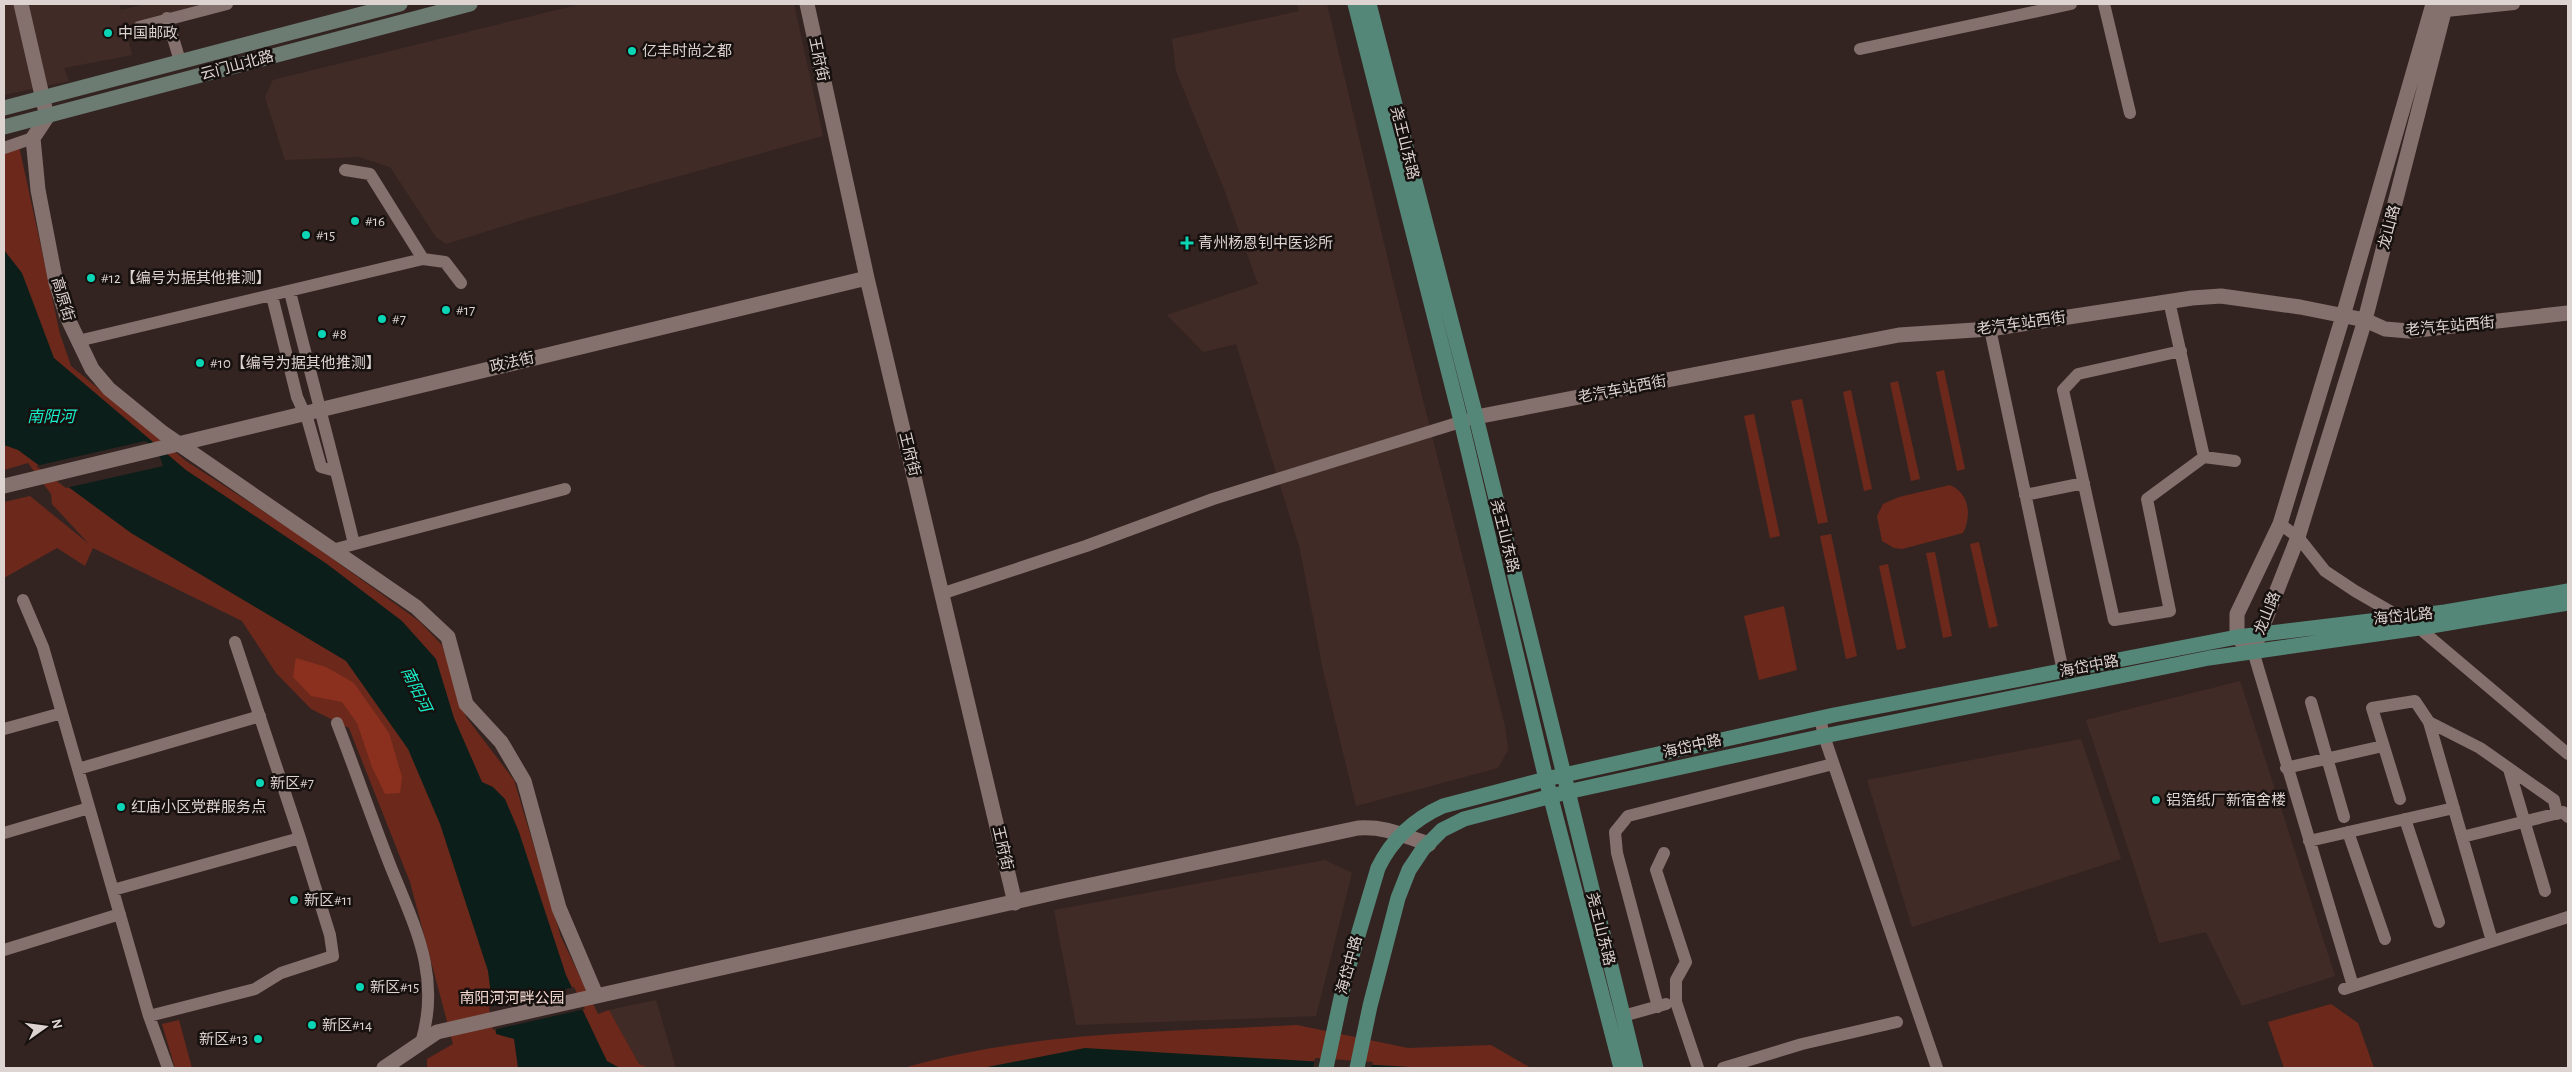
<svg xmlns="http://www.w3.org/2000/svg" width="2572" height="1072" font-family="'Alegreya Sans','Noto Sans SC',sans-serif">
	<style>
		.built { fill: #412b26 }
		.green { fill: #6c291b }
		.forest { fill: #8b301e }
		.water { fill: #0c1e1a }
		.pier { fill: #342421 }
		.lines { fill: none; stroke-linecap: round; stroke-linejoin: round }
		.minor { stroke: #84716d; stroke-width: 12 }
		.tertiary { stroke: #84716d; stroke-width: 15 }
		.secondary { stroke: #6c7c73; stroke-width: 15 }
		.primary { stroke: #558779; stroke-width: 15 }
		.poi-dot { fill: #0ad5b5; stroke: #16100e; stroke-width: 2 }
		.labels { text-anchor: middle; stroke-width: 5; stroke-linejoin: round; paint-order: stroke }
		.poi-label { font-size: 15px; fill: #ddd3d0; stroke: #16100e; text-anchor: start }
		.street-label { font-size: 15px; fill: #ddd3d0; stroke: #16100e }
		.park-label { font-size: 15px; fill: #f3d8d1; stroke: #16100e }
		.water-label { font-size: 16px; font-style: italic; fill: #18f2ce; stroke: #16100e }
	</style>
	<rect width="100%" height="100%" fill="#342421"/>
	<path class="built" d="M 4,4 L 119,4 L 121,10 L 146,4 L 213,4 L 125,26 L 132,55 L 64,68 L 69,81 L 4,95 Z
		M 581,4 L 794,4 L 823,136 L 532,217 L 446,244 L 436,237 L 390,167 L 359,157 L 285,160 L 265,97 L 273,80 Z
		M 1297,4 L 1327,4 L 1392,277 L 1505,726 L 1508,750 L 1498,768 L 1356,806 L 1323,670 L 1300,549 L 1236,344 L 1203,352 L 1167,315 L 1258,284 L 1224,189 L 1176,71 L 1172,39 L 1299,11 Z
		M 2240,681 L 2335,976 L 2242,1006 L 2206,932 L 2159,943 L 2086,720 Z
		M 2081,739 L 2121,859 L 1912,927 L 1867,780 Z
		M 1325,860 L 1352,873 L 1316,1016 L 1076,1025 L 1054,910 Z
		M 656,1000 L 676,1068 L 649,1068 L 639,1064 L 609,1010 Z"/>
	<path class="green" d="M 17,137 L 60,334 L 71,366 L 186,461 L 295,532 L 419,621 L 442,645 L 466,717 L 514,780 L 561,937 L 598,1014 L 609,1010 L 639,1064 L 649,1068 L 427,1068 L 427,1059 L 453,1044 L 410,882 L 349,728 L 311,709 L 276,673 L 242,621 L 93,548 L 85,566 L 57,548 L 4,578 L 4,502 L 30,496 L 89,544 L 52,504 L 51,494 L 28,463 L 4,470 L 4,143 Z
		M 1944,370 L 1965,469 L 1957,471 L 1936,372 Z
		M 1898,381 L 1920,479 L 1911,481 L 1890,383 Z
		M 1851,390 L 1872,489 L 1864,491 L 1843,392 Z
		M 1802,399 L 1828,522 L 1818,524 L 1791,401 Z
		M 1754,414 L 1780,536 L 1770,538 L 1744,416 Z
		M 1950,485 C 1969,493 1972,515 1963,533 L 1902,549 L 1894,548 L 1882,541 L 1877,516 L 1883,504 L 1899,497 Z
		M 1831,534 L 1857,656 L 1846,659 L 1820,536 Z
		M 1979,542 L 1998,626 L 1989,628 L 1970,544 Z
		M 1935,552 L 1952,636 L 1943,638 L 1926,553 Z
		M 1888,564 L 1906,648 L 1897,650 L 1879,566 Z
		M 1784,606 L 1797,670 L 1759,680 L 1744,616 Z
		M 2331,1004 L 2358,1023 L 2374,1068 L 2284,1068 L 2268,1022 Z
		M 179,1020 L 192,1068 L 175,1068 L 162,1024 Z
		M 1297,1025 L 1408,1048 L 1491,1045 L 1531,1068 L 904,1068 C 1029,1031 1167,1032 1297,1025 Z"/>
	<path class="forest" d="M 296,658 L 326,667 L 354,683 L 389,733 L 402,777 L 400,793 L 385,794 L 372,767 L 357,723 L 342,702 L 311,696 L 293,677 Z"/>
	<path class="water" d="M 4,250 L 22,273 L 54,358 L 186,470 L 327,564 L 402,621 L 436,659 L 454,718 L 482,782 L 493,787 L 505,799 L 519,832 L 566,975 L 607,1061 L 620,1068 L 518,1068 L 514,1039 L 496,1034 L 488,971 L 440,824 L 408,749 L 346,661 L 131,533 L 18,450 L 4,445 Z
		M 1085,1048 L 1427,1068 L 982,1068 Z"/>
	<path class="pier" d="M 145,441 L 157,448 L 163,466 L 66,488 L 36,466 Z
		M 574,987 L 585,1009 L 493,1030 L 489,1007 Z
		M 1315,1058 L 1373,1062 L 1371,1068 L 1313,1068 Z"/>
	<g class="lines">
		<path class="minor" d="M 2104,4 L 2130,113
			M 2446,11 L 2514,4
			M 167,18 L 180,61
			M 139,27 L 227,4
			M 1860,49 L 2071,4
			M 4,148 L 33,138
			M 345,170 L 370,174 L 423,259 L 445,262 L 461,283
			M 290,292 C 311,376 334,460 354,544
			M 272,296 L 297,397 L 308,421 L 321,467 L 336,471
			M 2169,301 L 2204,457
			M 1990,329 L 2063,671
			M 78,341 L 423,259
			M 2181,351 L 2078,374 L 2063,390 L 2114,620 L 2170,611 L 2147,499 L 2204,457 L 2235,461
			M 2025,495 L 2084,483
			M 2280,524 L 2298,537 L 2325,571 L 2355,591 L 2419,628 L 2568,754
			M 332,550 L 565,489
			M 944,593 L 1086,546 L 1213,499 L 1470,419
			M 23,600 L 43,647 L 149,1016 L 168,1068
			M 2253,651 L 2353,986
			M 2311,702 L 2344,817
			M 1820,718 L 1824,736 L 1937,1068
			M 2429,722 L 2492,941
			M 337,723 C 356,772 373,822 392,870 C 416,929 441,977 421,1043
			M 4,729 L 62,713
			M 2286,768 L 2383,746
			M 78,769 L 260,716
			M 2509,769 L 2545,891
			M 2400,799 L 2372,708 L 2415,701 L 2429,722 L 2480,748 L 2554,800 L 2557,814
			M 2405,819 L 2439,922
			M 2348,832 L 2385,939
			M 4,833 L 89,808
			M 2462,837 L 2563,812 L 2568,817
			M 2309,841 L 2454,808
			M 1664,853 L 1656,870 L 1686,962 L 1676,980 L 1676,1002 L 1698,1068
			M 113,890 L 300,838
			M 4,950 L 120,914
			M 2344,989 L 2568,917
			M 1658,1007 L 1617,853 L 1615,832 L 1628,816 L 1833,764
			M 149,1016 L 255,989 L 281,973 L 333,956 L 330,935 L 300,838 L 235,642
			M 1623,1016 L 1666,1004
			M 1723,1068 L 1802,1044 L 1897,1022"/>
		<path class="tertiary" d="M 21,4 L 47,117 L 33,138 L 38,190 L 56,283 L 67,317 L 92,369 L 109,389 L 163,433 L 416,607 L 448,637 L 466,704 L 501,742 L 524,781 L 559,908 L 596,995
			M 807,4 L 867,278 L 1015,903
			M 2433,4 L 2343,316 L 2280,524 L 2237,614 L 2237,637 L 2253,651 L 2298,537 L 2365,320 L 2446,4
			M 1476,417 L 1899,335 L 1990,329 L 2192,298 L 2221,296 L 2300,307 L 2365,320 L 2385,329 L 2409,331 L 2568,313
			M 4,486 L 867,278
			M 384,1068 L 437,1032 L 1058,892 L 1358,828 C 1387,826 1403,836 1429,844"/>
		<path class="secondary" d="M 4,108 L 400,4
			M 4,127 L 470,4"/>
		<path class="primary" d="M 1355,4 L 1461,421 L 1546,779 L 1621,1068
			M 1369,4 L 1476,417 L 1636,1068
			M 1326,1068 L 1345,979 L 1378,868 C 1392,839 1414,819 1443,806 L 1546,779 L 1834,715 L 2237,637 L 2445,612 L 2568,591
			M 1357,1068 L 1370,1006 L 1398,898 L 1409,870 L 1423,849 L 1442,830 L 1464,819 L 1567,792 L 1824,736 L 2209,658 L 2419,628 L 2568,603"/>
	</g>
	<g class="poi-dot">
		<circle cx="108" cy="33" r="5"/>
		<circle cx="632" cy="51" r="5"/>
		<circle cx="355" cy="221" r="5"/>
		<circle cx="306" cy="235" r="5"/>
		<path d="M1184.5 235.5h5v5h5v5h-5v5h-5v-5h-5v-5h5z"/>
		<circle cx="91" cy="278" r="5"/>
		<circle cx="446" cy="310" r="5"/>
		<circle cx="382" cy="319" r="5"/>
		<circle cx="322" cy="334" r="5"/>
		<circle cx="200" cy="363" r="5"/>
		<circle cx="260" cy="783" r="5"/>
		<circle cx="2156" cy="800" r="5"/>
		<circle cx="121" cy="807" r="5"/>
		<circle cx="294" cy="900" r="5"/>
		<circle cx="360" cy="987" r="5"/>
		<circle cx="312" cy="1025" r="5"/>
		<circle cx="258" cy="1039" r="5"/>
	</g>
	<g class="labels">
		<g class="poi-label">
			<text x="118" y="38">中国邮政</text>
			<text x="642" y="56">亿丰时尚之都</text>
			<text x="365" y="226">#16</text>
			<text x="316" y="240">#15</text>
			<text x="1198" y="248">青州杨恩钊中医诊所</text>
			<text x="101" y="283">#12【编号为据其他推测】</text>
			<text x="456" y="315">#17</text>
			<text x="392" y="324">#7</text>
			<text x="332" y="339">#8</text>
			<text x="210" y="368">#10【编号为据其他推测】</text>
			<text x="270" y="788">新区#7</text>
			<text x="2166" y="805">铝箔纸厂新宿舍楼</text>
			<text x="131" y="812">红庙小区党群服务点</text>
			<text x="304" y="905">新区#11</text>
			<text x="370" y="992">新区#15</text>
			<text x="322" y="1030">新区#14</text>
			<text x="248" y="1044" text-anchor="end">新区#13</text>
		</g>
		<g class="street-label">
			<text transform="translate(819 59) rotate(78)" y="5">王府街</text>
			<text transform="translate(237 65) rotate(-15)" y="5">云门山北路</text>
			<text transform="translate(1405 143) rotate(76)" y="5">尧王山东路</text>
			<text transform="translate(2389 227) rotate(-75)" y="5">龙山路</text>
			<text transform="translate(63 299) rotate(73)" y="5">高原街</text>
			<text transform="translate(2021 323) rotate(-8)" y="5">老汽车站西街</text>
			<text transform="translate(2450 326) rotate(-5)" y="5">老汽车站西街</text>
			<text transform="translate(512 362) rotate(-13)" y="5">政法街</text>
			<text transform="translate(1622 389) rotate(-11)" y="5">老汽车站西街</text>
			<text transform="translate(910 454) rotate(76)" y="5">王府街</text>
			<text transform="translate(1505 536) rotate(76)" y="5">尧王山东路</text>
			<text transform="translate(2267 613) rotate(-68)" y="5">龙山路</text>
			<text transform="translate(2403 616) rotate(-6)" y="5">海岱北路</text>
			<text transform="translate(2089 666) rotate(-11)" y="5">海岱中路</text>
			<text transform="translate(1692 746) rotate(-13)" y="5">海岱中路</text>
			<text transform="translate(1003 848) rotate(77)" y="5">王府街</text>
			<text transform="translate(1601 929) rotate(76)" y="5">尧王山东路</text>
			<text transform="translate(1349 965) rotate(-75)" y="5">海岱中路</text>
		</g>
		<g class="park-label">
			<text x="512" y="1003">南阳河河畔公园</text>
		</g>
		<g class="water-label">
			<text x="51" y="422">南阳河</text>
			<text transform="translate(417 689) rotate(64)" y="6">南阳河</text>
		</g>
	</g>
	<rect width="2572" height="1072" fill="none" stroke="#ddd3d0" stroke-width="10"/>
	<g transform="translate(45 1027) rotate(76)" stroke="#16100e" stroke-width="4" paint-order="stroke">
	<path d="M0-4L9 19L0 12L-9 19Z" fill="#ddd3d0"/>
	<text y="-8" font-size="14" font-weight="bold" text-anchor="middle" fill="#ddd3d0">N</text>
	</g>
</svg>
